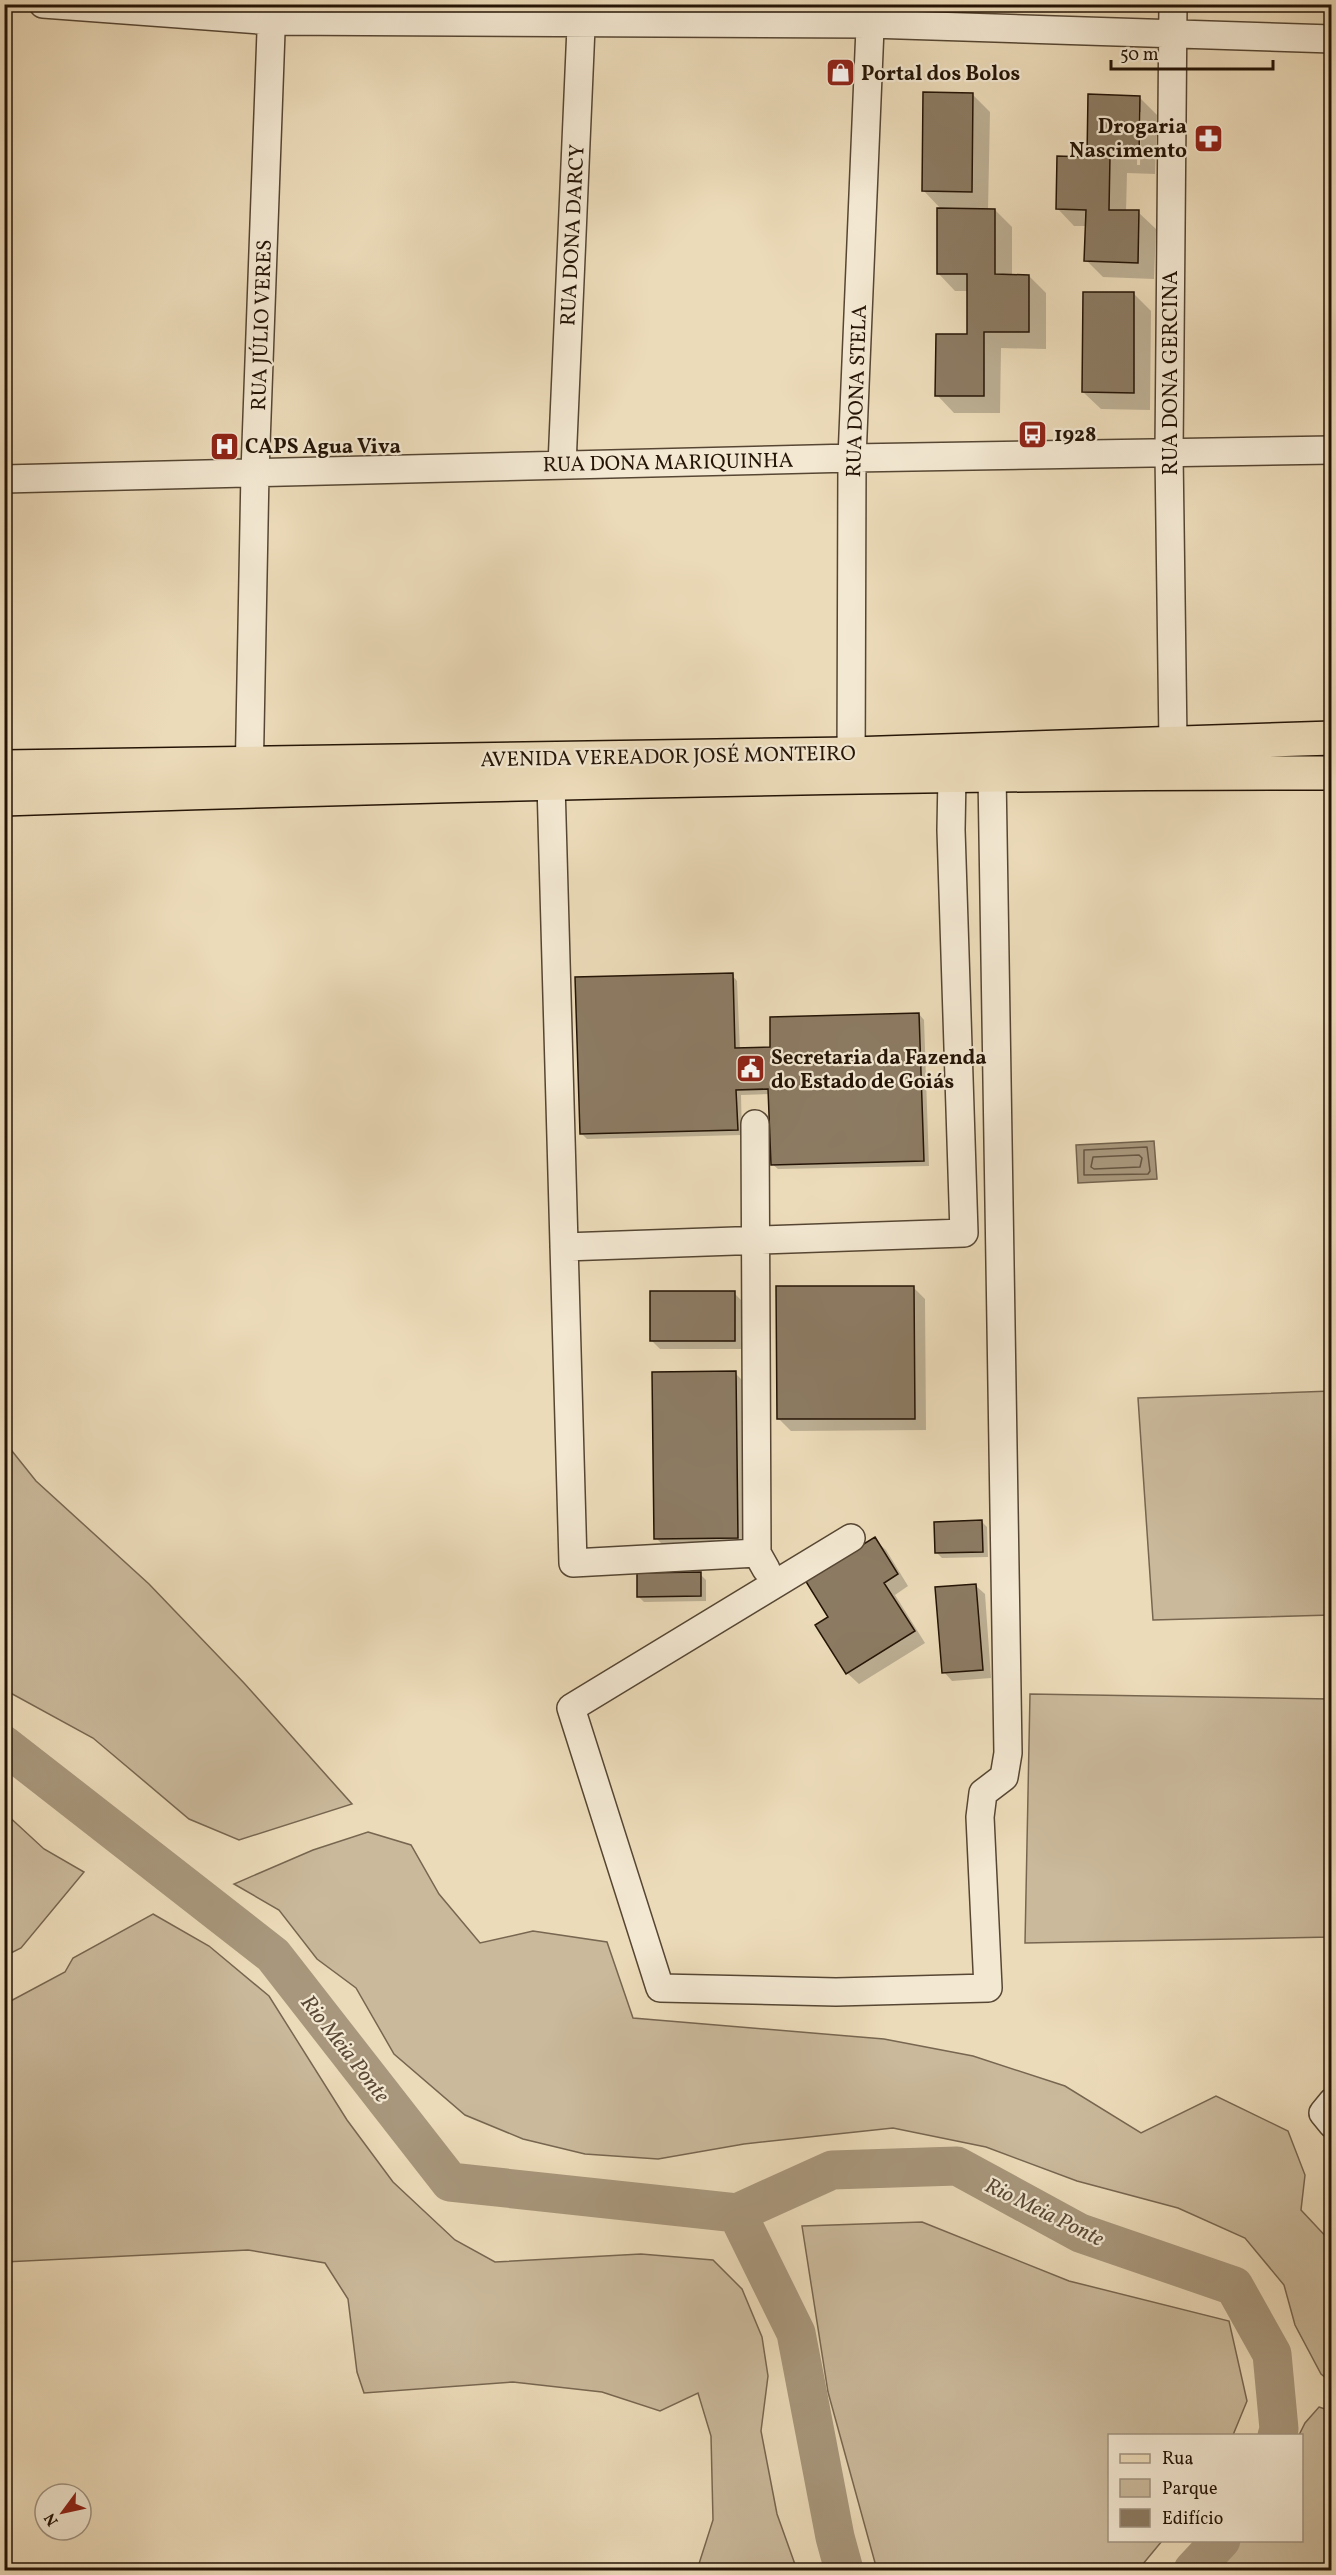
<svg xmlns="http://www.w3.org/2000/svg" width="1336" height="2575" font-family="Vollkorn,serif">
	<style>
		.green { fill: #cab99b; stroke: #776650; stroke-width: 1.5 }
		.water { fill: #a8977c; stroke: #73634d; stroke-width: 1.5 }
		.shadow { fill: #0003; fill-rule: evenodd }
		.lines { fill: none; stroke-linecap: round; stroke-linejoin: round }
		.shore { stroke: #665641; stroke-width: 1.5 }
		.river { stroke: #a8977c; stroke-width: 39 }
		.building { fill: #8c7b63; stroke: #241406; stroke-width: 1.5 }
		.minor-casing { stroke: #564633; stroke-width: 30 }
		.major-casing { stroke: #241406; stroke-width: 36 }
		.minor { stroke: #f3e8d2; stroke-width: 27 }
		.major { stroke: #ecdbb9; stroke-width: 33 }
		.labels { text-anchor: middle; stroke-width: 4.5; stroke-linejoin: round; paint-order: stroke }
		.poi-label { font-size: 21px; font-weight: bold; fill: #241406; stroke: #f3e8d2; text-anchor: start }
		.street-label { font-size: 21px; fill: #241406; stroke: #f3e8d2 }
		.water-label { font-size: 22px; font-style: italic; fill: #594835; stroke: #f3e8d2 }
	</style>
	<rect width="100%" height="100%" fill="#ecdbb9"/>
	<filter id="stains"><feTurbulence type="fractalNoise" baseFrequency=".00333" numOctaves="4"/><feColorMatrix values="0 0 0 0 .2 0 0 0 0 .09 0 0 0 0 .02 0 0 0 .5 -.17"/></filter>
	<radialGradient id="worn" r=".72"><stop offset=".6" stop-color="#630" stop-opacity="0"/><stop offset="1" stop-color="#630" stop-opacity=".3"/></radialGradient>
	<path class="green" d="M 1331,1391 L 1331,1615 L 1153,1620 L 1138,1398 Z
		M 4,1441 L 36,1481 L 149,1584 L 244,1683 L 352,1804 L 239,1840 L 189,1819 L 93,1738 L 5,1690 Z
		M 1030,1694 L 1331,1699 L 1331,1937 L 1025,1943 Z
		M 5,1813 L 44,1849 L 84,1872 L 21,1948 L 5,1956 Z
		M 368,1832 L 411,1845 L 439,1894 L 480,1943 L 533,1931 L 607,1942 L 633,2018 L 884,2039 L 973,2056 L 1065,2086 L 1141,2133 L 1216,2096 L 1288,2131 L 1305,2175 L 1301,2210 L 1331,2242 L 1331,2382 L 1321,2374 L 1295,2325 L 1284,2285 L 1245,2238 L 1178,2208 L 1077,2181 L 986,2147 L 893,2128 L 744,2144 L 658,2159 L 585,2154 L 523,2139 L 465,2115 L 394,2054 L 356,1988 L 317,1959 L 279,1910 L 234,1884 L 313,1850 Z
		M 153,1914 L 209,1946 L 269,1996 L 347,2120 L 393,2182 L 455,2240 L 495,2262 L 641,2254 L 713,2260 L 742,2289 L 762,2337 L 768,2376 L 761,2431 L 777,2514 L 797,2570 L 697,2570 L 713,2520 L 711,2436 L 698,2393 L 660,2411 L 602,2392 L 513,2382 L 364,2393 L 357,2372 L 348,2299 L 325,2263 L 248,2250 L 5,2262 L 5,2004 L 65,1972 L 73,1958 Z
		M 922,2222 L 1069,2281 L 1229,2321 L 1247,2401 L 1233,2435 L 1110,2436 L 1110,2540 L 1162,2541 L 1138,2570 L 877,2570 L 828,2392 L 802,2226 Z
		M 1319,2407 L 1331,2411 L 1331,2570 L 1216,2570 L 1239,2541 L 1302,2540 L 1302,2436 L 1299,2435 L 1305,2423 Z"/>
	<path class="water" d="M 1154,1141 L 1157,1179 L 1078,1183 L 1076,1145 Z"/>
	<path class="shadow" d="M 1065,4 L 1107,4 L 1107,11 L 1070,10 Z
		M 972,94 L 990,112 L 988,210 L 995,210 L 1012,227 L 1012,276 L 1029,276 L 1046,293 L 1046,349 L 1001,348 L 1000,413 L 954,413 L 937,395 L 968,336 L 969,291 L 955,291 L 938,273 L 942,210 L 923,190 Z
		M 1140,98 L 1157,115 L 1155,174 L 1127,173 L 1126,212 L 1138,212 L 1156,229 L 1154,279 L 1103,277 L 1086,260 L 1087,226 L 1074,226 L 1057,208 L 1088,159 ZM 1138,112 L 1141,112 L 1140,165 L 1137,165 Z
		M 1134,294 L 1151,311 L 1150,410 L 1101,409 L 1083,392 Z
		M 732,975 L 737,981 L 740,1050 L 772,1049 L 919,1014 L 924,1020 L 929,1166 L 778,1169 L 772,1164 L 770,1094 L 741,1095 L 742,1135 L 587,1139 L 581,1133 Z
		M 913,1287 L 925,1299 L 926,1430 L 791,1431 L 779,1419 Z
		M 734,1293 L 743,1302 L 743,1349 L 660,1349 L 652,1341 Z
		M 735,1373 L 747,1385 L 749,1549 L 668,1550 L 656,1538 Z
		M 982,1522 L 987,1527 L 988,1557 L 942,1558 L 937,1553 Z
		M 874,1539 L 886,1550 L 908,1586 L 895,1595 L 925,1643 L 859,1684 L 847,1673 L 830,1618 Z
		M 700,1574 L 706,1580 L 706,1601 L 644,1602 L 639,1597 Z
		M 976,1586 L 985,1594 L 991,1678 L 952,1681 L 944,1672 Z"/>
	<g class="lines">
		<path class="shore" d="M 1147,1147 L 1150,1171 L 1148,1174 L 1084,1175 L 1084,1150 Z
			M 1139,1155 L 1142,1158 L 1140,1167 L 1094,1169 L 1091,1167 L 1093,1157 Z"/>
		<path class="river" d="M 4,1745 L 273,1955 L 450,2182 L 737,2213 L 796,2333 L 835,2537 L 844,2570
			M 737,2213 L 832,2170 L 957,2166 L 1080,2233 L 1234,2286 L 1272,2354 L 1279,2429 L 1277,2436
			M 1193,2570 L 1221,2540"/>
	</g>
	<path class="building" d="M 923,92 L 973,93 L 972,192 L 922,191 Z
		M 1088,94 L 1140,96 L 1139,157 L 1110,156 L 1109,210 L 1139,210 L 1138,263 L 1084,261 L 1086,210 L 1056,209 L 1057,156 L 1087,157 Z
		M 937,208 L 995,209 L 995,274 L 1029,275 L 1029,332 L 984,332 L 984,396 L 935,396 L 936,334 L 967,334 L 967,274 L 937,274 Z
		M 1083,292 L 1134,292 L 1134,393 L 1082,392 Z
		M 733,973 L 735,1048 L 770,1047 L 770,1017 L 919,1013 L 924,1161 L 771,1165 L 768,1089 L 736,1090 L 738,1130 L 580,1134 L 575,977 Z
		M 776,1286 L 914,1286 L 915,1419 L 777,1419 Z
		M 650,1291 L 735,1291 L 735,1341 L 650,1341 Z
		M 736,1371 L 738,1538 L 654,1539 L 652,1372 Z
		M 982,1520 L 983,1552 L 935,1553 L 934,1522 Z
		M 875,1537 L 898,1574 L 884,1583 L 915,1631 L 846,1674 L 815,1625 L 828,1617 L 805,1580 Z
		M 701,1572 L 701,1596 L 637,1597 L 637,1573 Z
		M 976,1584 L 983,1670 L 942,1673 L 935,1587 Z"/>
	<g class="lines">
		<defs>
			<path id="minor" d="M 43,4 L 272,21 L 870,24 L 1332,39
				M 1173,4 L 1169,453 L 1173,742
				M 562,465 L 582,4
				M 4,479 L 852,458 L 1332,450
				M 851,774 L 852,458 L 871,4
				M 249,783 L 255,472 L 272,4
				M 551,784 L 573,1563 L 757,1553
				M 755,1124 L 757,1553 L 766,1569
				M 564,1247 L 964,1233 L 951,830 L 952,775
				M 851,1538 L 571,1708 L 660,1988 L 836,1992 L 988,1988 L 980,1817 L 983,1793 L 1004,1777 L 1008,1753 L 992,774
				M 1332,2102 L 1323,2113 L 1332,2124"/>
			<path id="major" d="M 4,767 L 851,754 L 1332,738
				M 4,799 C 447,784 889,773 1332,773"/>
		</defs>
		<use href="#minor" class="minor-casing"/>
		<use href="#major" class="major-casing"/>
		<use href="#minor" class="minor"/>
		<use href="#major" class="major"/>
	</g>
	<defs>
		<symbol id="shop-square" viewBox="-11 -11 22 22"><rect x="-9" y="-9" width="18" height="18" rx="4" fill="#8f2418" stroke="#f3e8d2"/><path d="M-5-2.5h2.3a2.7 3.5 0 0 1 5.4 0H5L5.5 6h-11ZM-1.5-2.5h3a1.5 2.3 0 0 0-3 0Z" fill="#fff"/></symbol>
		<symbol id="pharmacy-square" viewBox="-11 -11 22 22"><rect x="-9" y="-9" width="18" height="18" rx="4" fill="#8f2418" stroke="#f3e8d2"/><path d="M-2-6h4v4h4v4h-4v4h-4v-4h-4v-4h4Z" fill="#fff"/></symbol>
		<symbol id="bus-square" viewBox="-11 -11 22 22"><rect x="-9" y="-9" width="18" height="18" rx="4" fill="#8f2418" stroke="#f3e8d2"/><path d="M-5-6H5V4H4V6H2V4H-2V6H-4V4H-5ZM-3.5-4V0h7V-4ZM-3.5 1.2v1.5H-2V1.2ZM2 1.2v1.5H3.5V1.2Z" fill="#fff"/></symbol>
		<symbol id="hospital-square" viewBox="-11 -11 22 22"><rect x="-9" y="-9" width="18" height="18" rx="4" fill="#8f2418" stroke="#f3e8d2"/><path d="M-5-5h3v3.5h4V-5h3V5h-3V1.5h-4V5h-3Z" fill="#fff"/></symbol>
		<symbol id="civic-square" viewBox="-11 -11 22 22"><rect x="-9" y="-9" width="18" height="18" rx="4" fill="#8f2418" stroke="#f3e8d2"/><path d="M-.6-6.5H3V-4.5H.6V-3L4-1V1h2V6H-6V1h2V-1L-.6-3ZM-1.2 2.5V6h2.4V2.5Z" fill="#fff"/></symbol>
	</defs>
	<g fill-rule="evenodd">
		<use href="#shop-square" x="824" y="56" width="33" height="33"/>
		<use href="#pharmacy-square" x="1192" y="122" width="33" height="33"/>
		<use href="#bus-square" x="1016" y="418" width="33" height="33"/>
		<use href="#hospital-square" x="208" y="430" width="33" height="33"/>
		<use href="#civic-square" x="734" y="1052" width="33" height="33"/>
	</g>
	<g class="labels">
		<g class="poi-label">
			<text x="861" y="80">Portal dos Bolos</text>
			<text x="1187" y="133" text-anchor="end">Drogaria<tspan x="1187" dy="24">Nascimento</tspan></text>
			<text x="1054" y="441">1928</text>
			<text x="245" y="453">CAPS Agua Viva</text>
			<text x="771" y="1064">Secretaria da Fazenda<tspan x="771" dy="24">do Estado de Goiás</tspan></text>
		</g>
		<g class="street-label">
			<text transform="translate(572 235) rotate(-87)" y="7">RUA DONA DARCY</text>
			<text transform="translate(261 325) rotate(-88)" y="7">RUA JÚLIO VERES</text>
			<text transform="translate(1170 373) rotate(-90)" y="7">RUA DONA GERCINA</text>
			<text transform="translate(856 391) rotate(-88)" y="7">RUA DONA STELA</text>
			<text transform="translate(668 462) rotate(-1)" y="7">RUA DONA MARIQUINHA</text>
			<text transform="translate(668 756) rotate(-1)" y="7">AVENIDA VEREADOR JOSÉ MONTEIRO</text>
		</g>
		<g class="water-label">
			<text transform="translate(346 2048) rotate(52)" y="8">Rio Meia Ponte</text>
			<text transform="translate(1045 2211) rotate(26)" y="8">Rio Meia Ponte</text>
		</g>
	</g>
	<rect width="1336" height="2575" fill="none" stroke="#ecdbb9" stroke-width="24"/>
	<rect x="6" y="6" width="1324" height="2563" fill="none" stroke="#241406" stroke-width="3"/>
	<rect x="12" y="12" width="1312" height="2551" fill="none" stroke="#241406" stroke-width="1.5"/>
	<rect x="1108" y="2434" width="195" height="108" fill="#f3e8d2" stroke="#a09380" stroke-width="1.5"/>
	<rect x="1120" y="2454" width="30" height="9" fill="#ecdbb9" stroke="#a09380" stroke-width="1.5"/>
	<text x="1162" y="2464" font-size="18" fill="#241406">Rua</text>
	<rect x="1120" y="2479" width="30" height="18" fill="#cab99b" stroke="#a09380" stroke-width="1.5"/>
	<text x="1162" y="2494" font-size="18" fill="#241406">Parque</text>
	<rect x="1120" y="2509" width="30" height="18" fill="#8c7b63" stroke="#a09380" stroke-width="1.5"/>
	<text x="1162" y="2524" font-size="18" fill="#241406">Edifício</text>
	<g transform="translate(63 2512) rotate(237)"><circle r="28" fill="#f3e8d2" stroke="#a09380" stroke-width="1.5"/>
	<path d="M0-4.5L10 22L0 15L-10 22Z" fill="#8f2418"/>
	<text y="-9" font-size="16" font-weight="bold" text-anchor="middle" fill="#241406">N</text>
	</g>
	<path d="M1111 60v9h162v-9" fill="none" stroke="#241406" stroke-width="3"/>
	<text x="1120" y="60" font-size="18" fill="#241406" stroke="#f3e8d2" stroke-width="4.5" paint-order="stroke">50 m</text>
	<rect width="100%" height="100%" filter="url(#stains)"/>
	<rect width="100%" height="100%" fill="url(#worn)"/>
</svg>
